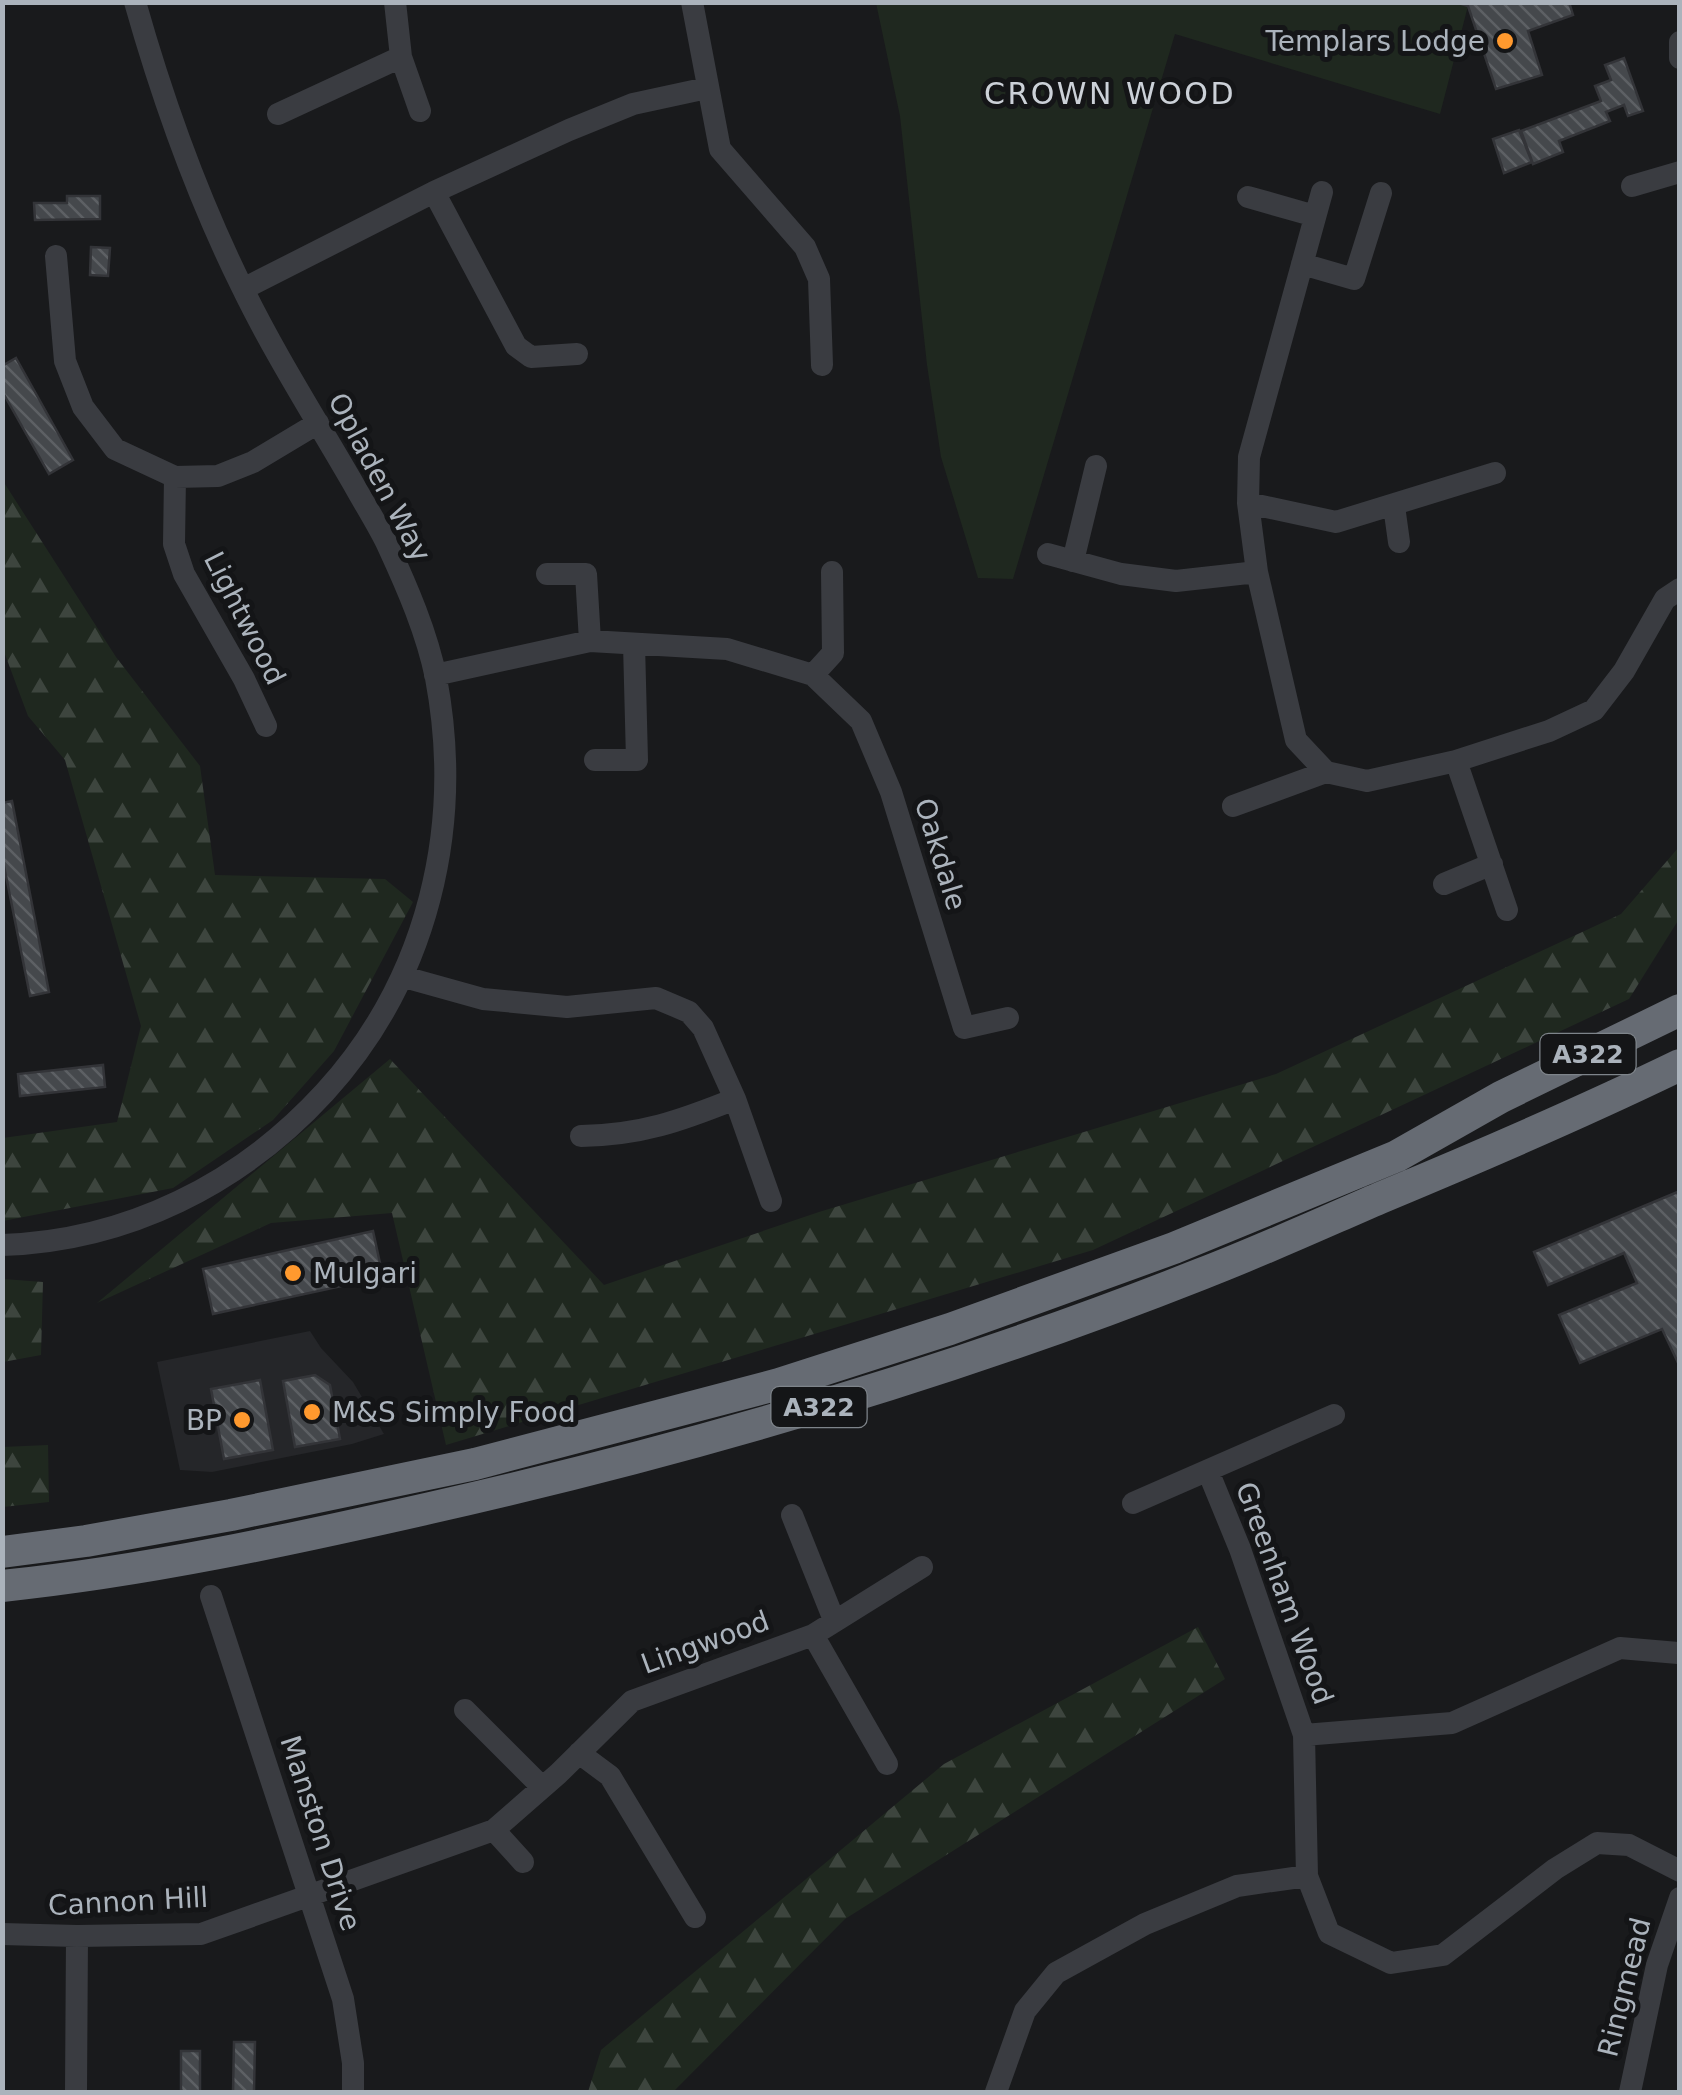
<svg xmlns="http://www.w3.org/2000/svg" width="1682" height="2095" font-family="'DejaVu Sans',sans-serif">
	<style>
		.built { fill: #252629 }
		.forest { fill: url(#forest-firs) }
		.park { fill: #1f281f }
		.building { fill: url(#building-back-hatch); stroke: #333438; stroke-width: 2.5 }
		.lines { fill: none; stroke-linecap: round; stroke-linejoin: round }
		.minor { stroke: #3a3c41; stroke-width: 22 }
		.highway { stroke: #666b73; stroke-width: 32 }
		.poi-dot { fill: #ff992e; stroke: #141517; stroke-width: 4 }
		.labels { text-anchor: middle; stroke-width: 10; stroke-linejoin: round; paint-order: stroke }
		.shield { fill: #141517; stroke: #7e848a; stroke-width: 2.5 }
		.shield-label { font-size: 25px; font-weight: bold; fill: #abb3bc }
		.poi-label { font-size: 28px; fill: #abb3bc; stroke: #141517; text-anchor: end }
		.street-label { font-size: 28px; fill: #abb3bc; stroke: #141517 }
		.neighbourhood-label { font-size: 30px; letter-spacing: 2.5px; fill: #ccd1d8; stroke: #141517 }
	</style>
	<defs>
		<pattern id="forest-firs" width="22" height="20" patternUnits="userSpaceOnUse" patternTransform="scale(2.5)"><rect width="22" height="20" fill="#1f281f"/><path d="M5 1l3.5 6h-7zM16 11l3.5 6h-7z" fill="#3d453e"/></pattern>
		<pattern id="building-back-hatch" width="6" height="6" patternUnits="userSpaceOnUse" patternTransform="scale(2.5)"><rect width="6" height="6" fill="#45484c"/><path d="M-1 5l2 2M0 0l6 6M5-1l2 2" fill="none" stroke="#5d6064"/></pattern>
	</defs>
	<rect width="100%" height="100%" fill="#191a1c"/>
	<path class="built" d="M 310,1331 L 321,1348 L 353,1382 L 384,1434 L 352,1444 L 212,1472 L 180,1470 L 157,1362 Z"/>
	<path class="forest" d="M 3,481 L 116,657 L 200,766 L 215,875 L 385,879 L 413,902 L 334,1051 L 273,1120 L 173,1188 L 3,1221 L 3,1138 L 117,1122 L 141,1026 L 65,760 L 28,716 L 3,649 Z
		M 1679,847 L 1679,919 L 1629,999 L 1093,1250 L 446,1445 L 392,1213 L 271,1223 L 97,1303 L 390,1059 L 604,1285 L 819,1212 L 1276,1074 L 1621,914 Z
		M 3,1279 L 43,1282 L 41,1355 L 3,1362 Z
		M 48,1445 L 49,1502 L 3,1507 L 3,1447 Z
		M 1198,1627 L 1225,1679 L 845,1919 L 673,2092 L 588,2092 L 601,2050 L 944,1764 Z"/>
	<path class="park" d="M 1465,2 L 1468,6 L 1440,114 L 1175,34 L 1013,579 L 978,578 L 941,457 L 927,365 L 900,116 L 876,3 Z"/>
	<path class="building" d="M 1455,2 L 1569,2 L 1573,15 L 1528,31 L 1542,75 L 1496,89 L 1468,6 Z
		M 1624,58 L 1643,111 L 1628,116 L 1624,105 L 1606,112 L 1610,121 L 1559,141 L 1563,152 L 1533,164 L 1521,131 L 1601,101 L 1595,86 L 1611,80 L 1605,65 Z
		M 1519,130 L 1532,162 L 1504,173 L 1493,139 Z
		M 67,196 L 100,196 L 100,219 L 35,220 L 34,203 L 67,203 Z
		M 91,247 L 110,248 L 108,276 L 90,275 Z
		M 16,358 L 73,460 L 49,474 L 2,391 L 2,366 Z
		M 12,801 L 49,992 L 30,996 L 2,856 L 2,803 Z
		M 103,1065 L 105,1087 L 20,1096 L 18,1074 Z
		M 1680,1191 L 1680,1367 L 1662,1329 L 1580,1363 L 1559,1315 L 1637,1283 L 1624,1253 L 1548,1285 L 1534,1252 Z
		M 373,1231 L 383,1277 L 213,1314 L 203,1269 Z
		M 315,1375 L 330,1385 L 340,1439 L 295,1447 L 283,1381 Z
		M 260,1380 L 273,1450 L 224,1459 L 211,1389 Z
		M 234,2042 L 255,2042 L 254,2092 L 233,2092 Z
		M 181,2051 L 200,2051 L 200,2092 L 181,2092 Z"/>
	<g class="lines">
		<path class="minor" d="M 395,2 L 401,57 L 420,111
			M 692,2 L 720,149 L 805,247 L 819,279 L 822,365
			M 1680,42 L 1680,58
			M 278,114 L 401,57
			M 1632,186 L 1680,172
			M 434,192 L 516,346 L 531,357 L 577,354
			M 1322,192 L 1249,457 L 1248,503 L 1257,572 L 1296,740 L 1326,772 L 1367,781 L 1456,761 L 1549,731 L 1594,710 L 1624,671 L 1665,599 L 1680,589
			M 1248,197 L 1315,216
			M 56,256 L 65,361 L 83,407 L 115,449 L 175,477 L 218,476 L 253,462 L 318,423
			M 1302,264 L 1354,279 L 1381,193
			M 243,289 L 434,192 L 569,130 L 633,104 L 707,88
			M 175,477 L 174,544 L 184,574 L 244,679 L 266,726
			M 1248,503 L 1336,522 L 1495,473
			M 1394,506 L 1399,542
			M 1048,554 L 1121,574 L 1176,581 L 1257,572
			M 1073,561 L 1096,466
			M 547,574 L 586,574 L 590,641
			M 435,675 L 590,641 L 727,649 L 813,675 L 861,721 L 891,792 L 964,1028 L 1008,1018
			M 813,675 L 833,653 L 832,572
			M 595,760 L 637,760 L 634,644
			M 1456,761 L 1507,910
			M 1233,806 L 1326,772
			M 1444,884 L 1492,864
			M 404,977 L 483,999 L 567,1007 L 656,998 L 689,1012 L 703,1028 L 735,1099 L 771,1201
			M 581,1136 C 641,1135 680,1121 735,1099
			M 2,1245 C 127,1241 241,1184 325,1092 C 428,979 464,827 436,678 C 427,633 407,587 388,546 C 378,525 365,505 354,485 C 316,419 275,355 242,287 C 197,196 163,101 135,2
			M 1208,1471 L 1240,1549 L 1304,1735 L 1307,1876 L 1329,1933 L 1391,1963 L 1443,1955 L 1555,1869 L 1597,1843 L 1629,1845 L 1680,1871
			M 1133,1503 L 1334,1415
			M 792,1515 L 834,1620
			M 211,1596 L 343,1999 L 353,2063 L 353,2092
			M 813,1635 L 887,1764
			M 465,1710 L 541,1786
			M 1304,1735 L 1452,1723 L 1620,1648 L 1678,1653
			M 579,1753 L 610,1776 L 695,1917
			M 494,1830 L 523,1862
			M 2,1934 L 77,1936 L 201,1934 L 494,1830 L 558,1774 L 632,1701 L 813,1635 L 922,1567
			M 76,2092 L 77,1936
			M 996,2092 L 1025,2011 L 1056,1973 L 1145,1924 L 1237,1886 L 1307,1876
			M 1630,2092 L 1657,1965 L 1680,1898"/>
		<path class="highway" d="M 2,1552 L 86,1541 L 231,1515 L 475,1464 L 779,1384 L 950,1329 L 1174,1248 L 1397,1156 L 1501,1097 L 1680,1010
			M 2,1586 C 146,1571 289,1540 430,1508 C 691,1449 951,1373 1201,1274 C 1261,1251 1320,1224 1380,1198 C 1481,1156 1581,1113 1680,1065"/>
	</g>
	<g class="poi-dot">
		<circle cx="1505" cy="41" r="10"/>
		<circle cx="293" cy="1273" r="10"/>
		<circle cx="312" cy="1412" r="10"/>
		<circle cx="242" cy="1420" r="10"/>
	</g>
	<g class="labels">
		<g class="shield">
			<rect x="1540.5" y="1034" width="95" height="40" rx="8"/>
			<rect x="771.5" y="1387" width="95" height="40" rx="8"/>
		</g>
		<g class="shield-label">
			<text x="1588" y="1063">A322</text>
			<text x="819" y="1416">A322</text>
		</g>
		<g class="poi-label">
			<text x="1485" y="51">Templars Lodge</text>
			<text x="313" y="1283" text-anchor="start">Mulgari</text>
			<text x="332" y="1422" text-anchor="start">M&amp;S Simply Food</text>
			<text x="222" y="1430">BP</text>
		</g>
		<g class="street-label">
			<text transform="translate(380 477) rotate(62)" y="10">Opladen Way</text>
			<text transform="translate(245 618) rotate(63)" y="10">Lightwood</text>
			<text transform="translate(941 854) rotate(73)" y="10">Oakdale</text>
			<text transform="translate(1285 1593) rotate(70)" y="10">Greenham Wood</text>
			<text transform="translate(705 1642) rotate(-20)" y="10">Lingwood</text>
			<text transform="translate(321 1833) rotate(72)" y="10">Manston Drive</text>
			<text transform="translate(128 1901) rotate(-3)" y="10">Cannon Hill</text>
			<text transform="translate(1624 1987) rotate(-76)" y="10">Ringmead</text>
		</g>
		<g class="neighbourhood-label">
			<text x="1110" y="104">CROWN WOOD</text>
		</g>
	</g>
	<rect width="1682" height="2095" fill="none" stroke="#abb3bc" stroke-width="10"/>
</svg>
